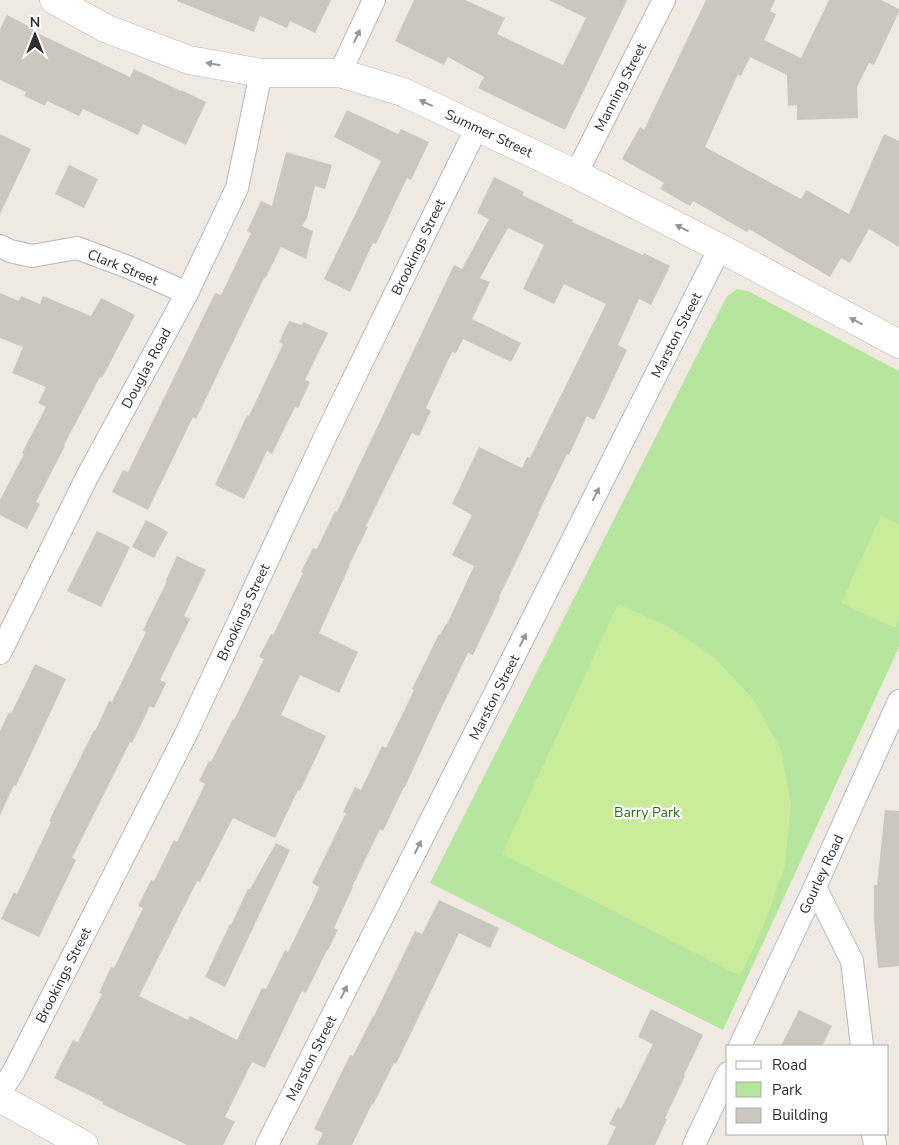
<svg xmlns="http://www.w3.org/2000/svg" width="899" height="1145" font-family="'Nunito Sans',sans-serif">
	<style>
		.green { fill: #b6e59e }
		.pitch { fill: #c9ec9a }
		.building { fill: #cbc7bf; fill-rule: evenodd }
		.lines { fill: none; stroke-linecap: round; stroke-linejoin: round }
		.street-casing { stroke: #b4b7c1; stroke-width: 24 }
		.secondary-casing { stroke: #b4b7c1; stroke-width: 29 }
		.street { stroke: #fff; stroke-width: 22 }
		.secondary { stroke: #fff; stroke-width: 28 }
		.oneway { fill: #969696 }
		.labels { text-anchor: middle; stroke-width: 4.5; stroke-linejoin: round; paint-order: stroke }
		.street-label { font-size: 14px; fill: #2e2e2e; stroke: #fff }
		.park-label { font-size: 14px; fill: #2c6e1b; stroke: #fff }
	</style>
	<rect width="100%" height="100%" fill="#efe9e1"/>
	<path class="green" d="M 737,289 L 748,291 L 899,371 L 899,647 L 723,1030 L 430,883 L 727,296 Z"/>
	<path class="pitch" d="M 881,516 L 899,524 L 899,619 L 895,628 L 841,603 Z
		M 618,604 L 669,627 L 715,658 L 753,699 L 781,750 L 791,805 L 785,866 L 765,922 L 740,976 L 502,854 Z"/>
	<path class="building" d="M 177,0 L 331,0 L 315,33 L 290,21 L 287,28 L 260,16 L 254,32 L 177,1 Z
		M 414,0 L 465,0 L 505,18 L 497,34 L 563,65 L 586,18 L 549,0 L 627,0 L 565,130 L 478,88 L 484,77 L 448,57 L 444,65 L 395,41 Z
		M 706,0 L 775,0 L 770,11 L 776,14 L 764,40 L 801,58 L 829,0 L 881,0 L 899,9 L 899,12 L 874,65 L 869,63 L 857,87 L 858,118 L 797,120 L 797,105 L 788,106 L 787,75 L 750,57 L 741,76 L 738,74 L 705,147 L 801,199 L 806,190 L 849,214 L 884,134 L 899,141 L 899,247 L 869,229 L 850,263 L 841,258 L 830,277 L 749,229 L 747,232 L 693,201 L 690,206 L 660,189 L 664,183 L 622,159 L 640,127 L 644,130 Z
		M 7,15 L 36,30 L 35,32 L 130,77 L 134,69 L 181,91 L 181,90 L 206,102 L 186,145 L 143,124 L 138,135 L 83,109 L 79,116 L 47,101 L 45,106 L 24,96 L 26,92 L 0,80 L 0,29 Z
		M 347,110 L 398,134 L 401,129 L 429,142 L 411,180 L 407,178 L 376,244 L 373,243 L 350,292 L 324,279 L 381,161 L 334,137 Z
		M 0,134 L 31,149 L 0,214 Z
		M 286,152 L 332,165 L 325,189 L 315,186 L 307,218 L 302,226 L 313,231 L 306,259 L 281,247 L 265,279 L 264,278 L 196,419 L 193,417 L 148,510 L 112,492 L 123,470 L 128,472 L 215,293 L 221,295 L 251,233 L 247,231 L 261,201 L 272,206 Z
		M 69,165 L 98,179 L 84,208 L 55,194 Z
		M 494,177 L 524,192 L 522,195 L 573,220 L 572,222 L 643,255 L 644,253 L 670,266 L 651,305 L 639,299 L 618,345 L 627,350 L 594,420 L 587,416 L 569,455 L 567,454 L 538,514 L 539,514 L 499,597 L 500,598 L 473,655 L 468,653 L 435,721 L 405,787 L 404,787 L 383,831 L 380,829 L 352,887 L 353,887 L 334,928 L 338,930 L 328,950 L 327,950 L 306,993 L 302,991 L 265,1068 L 252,1062 L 225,1117 L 235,1122 L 223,1145 L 187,1145 L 102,1104 L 103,1102 L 54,1078 L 73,1040 L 78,1042 L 102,994 L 99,993 L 111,967 L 114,968 L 143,908 L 138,906 L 151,880 L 154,881 L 174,840 L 177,842 L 205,784 L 199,781 L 209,761 L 211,762 L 233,719 L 234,720 L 264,659 L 259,657 L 271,634 L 273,635 L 303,573 L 301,572 L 313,548 L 317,549 L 335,511 L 337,512 L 454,265 L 462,269 L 489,219 L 477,213 ZM 508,228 L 544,245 L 523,289 L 554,304 L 564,284 L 606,304 L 530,458 L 527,457 L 522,468 L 479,447 L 452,504 L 472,515 L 452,555 L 474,566 L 447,624 L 446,624 L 440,635 L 439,634 L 412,689 L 414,690 L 386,748 L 382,746 L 361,790 L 355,787 L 343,812 L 346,813 L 312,883 L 319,887 L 313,901 L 288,952 L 285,950 L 266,989 L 262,988 L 237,1040 L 190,1016 L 188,1020 L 139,996 L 197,881 L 200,882 L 233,818 L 275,838 L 298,790 L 300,791 L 326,736 L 281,715 L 300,675 L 339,693 L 358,652 L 319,633 L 350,565 L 349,565 L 368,527 L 366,526 L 412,433 L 419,436 L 431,411 L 426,408 L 452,352 L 456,353 L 463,339 L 511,362 L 521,343 L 472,319 L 490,282 L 480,278 Z
		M 0,293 L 19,301 L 21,296 L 40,304 L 43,296 L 91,316 L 101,298 L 135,315 L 102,378 L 100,377 L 64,445 L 65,446 L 36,502 L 40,504 L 27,529 L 0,515 L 0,500 L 24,454 L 22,453 L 46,407 L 38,403 L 46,387 L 12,373 L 23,347 L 0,338 Z
		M 289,321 L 302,325 L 303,322 L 328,333 L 305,380 L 310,382 L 298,408 L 295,407 L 272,454 L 267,451 L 244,499 L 215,485 L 247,415 L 249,416 L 283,344 L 279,342 Z
		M 146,520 L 168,532 L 154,558 L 132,547 Z
		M 97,531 L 130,547 L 101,607 L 67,591 Z
		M 177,556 L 206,570 L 184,616 L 190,619 L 160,680 L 166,683 L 154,708 L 150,706 L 132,743 L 130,742 L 72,858 L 76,860 L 39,937 L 1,919 L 14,892 L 17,894 L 51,822 L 49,821 L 94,730 L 95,731 L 109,701 L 112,702 L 146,632 L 143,630 L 167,581 L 166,580 Z
		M 35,664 L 66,679 L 16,786 L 14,785 L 0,815 L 0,731 L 9,712 L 11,714 Z
		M 885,810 L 899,811 L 899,966 L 878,968 L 874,919 L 874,885 L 877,885 Z
		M 276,843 L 290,850 L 225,987 L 205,977 L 230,924 L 231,925 L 248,889 L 250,889 Z
		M 439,900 L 499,928 L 490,948 L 459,933 L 396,1064 L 394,1063 L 373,1105 L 372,1104 L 352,1145 L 317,1145 L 323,1133 L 314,1129 L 350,1055 L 353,1056 L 373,1016 L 374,1016 L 415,931 L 422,934 Z
		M 651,1009 L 703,1035 L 684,1075 L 685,1076 L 665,1118 L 667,1119 L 655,1145 L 607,1145 L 616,1127 L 609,1124 L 618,1107 L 621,1109 L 653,1044 L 638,1037 Z
		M 799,1010 L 832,1026 L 822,1046 L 781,1046 Z"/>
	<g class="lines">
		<defs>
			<path id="street" d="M 340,73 L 374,0
				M 576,174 L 664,0
				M 0,246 L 10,251 L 32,256 L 77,248 L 128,267 L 187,293
				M 0,653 L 87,477 L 187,293 L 237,188 L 261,73
				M 815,887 L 852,961 L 862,1046
				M 740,1046 L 815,887 L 899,701
				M 0,1092 L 13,1073 L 187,732 L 327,433 L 477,127
				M 873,1134 L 875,1145
				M 267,1145 L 720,248
				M 694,1145 L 728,1073"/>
			<path id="secondary" d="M 54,0 L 107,29 L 189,60 L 261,73 L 340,73 L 403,92 L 576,174 L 720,248 L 899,344
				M 0,1098 L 84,1145"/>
		</defs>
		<use href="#street" class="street-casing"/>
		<use href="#secondary" class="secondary-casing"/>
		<use href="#street" class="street"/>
		<use href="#secondary" class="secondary"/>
	</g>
	<defs><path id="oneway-solid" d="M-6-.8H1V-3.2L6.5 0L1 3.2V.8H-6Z" transform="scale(1.25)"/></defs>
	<g class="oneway">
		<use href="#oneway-solid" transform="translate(357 36) rotate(-65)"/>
		<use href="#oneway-solid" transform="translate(213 64) rotate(-170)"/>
		<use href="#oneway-solid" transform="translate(426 103) rotate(-155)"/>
		<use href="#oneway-solid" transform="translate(682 228) rotate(-153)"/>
		<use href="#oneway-solid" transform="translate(856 321) rotate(-152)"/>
		<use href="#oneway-solid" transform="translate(596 494) rotate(-63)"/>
		<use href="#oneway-solid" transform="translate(523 640) rotate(-63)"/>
		<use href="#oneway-solid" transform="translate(418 847) rotate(-63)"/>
		<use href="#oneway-solid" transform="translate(344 992) rotate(-63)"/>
	</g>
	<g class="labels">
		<g class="street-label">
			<text transform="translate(620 87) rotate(-63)" y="5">Manning Street</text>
			<text transform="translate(489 133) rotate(25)" y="5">Summer Street</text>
			<text transform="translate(418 247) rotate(-64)" y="5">Brookings Street</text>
			<text transform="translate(123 267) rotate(22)" y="5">Clark Street</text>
			<text transform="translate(676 335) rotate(-63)" y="5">Marston Street</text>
			<text transform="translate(146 368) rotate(-62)" y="5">Douglas Road</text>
			<text transform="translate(243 612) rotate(-65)" y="5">Brookings Street</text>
			<text transform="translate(494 697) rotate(-63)" y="5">Marston Street</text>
			<text transform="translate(821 874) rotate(-65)" y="5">Gourley Road</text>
			<text transform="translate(63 975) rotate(-63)" y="5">Brookings Street</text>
			<text transform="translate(311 1058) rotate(-63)" y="5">Marston Street</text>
		</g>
		<g class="park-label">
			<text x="647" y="817">Barry Park</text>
		</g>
	</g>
	<rect x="726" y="1045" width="162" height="90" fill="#ffffff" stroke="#ababab"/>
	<rect x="736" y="1061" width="25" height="8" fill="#ffffff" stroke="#ababab"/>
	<text x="772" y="1070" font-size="15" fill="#2e2e2e">Road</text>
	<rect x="736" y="1082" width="25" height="15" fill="#b6e59e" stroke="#ababab"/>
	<text x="772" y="1095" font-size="15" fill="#2e2e2e">Park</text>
	<rect x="736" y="1108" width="25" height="15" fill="#cbc7bf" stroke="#ababab"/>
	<text x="772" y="1120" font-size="15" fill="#2e2e2e">Building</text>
	<g transform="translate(35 35)" stroke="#ffffff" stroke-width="4" paint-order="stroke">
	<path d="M0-4L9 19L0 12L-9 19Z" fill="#2e2e2e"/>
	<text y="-8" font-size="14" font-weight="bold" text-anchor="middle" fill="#2e2e2e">N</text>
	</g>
</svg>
